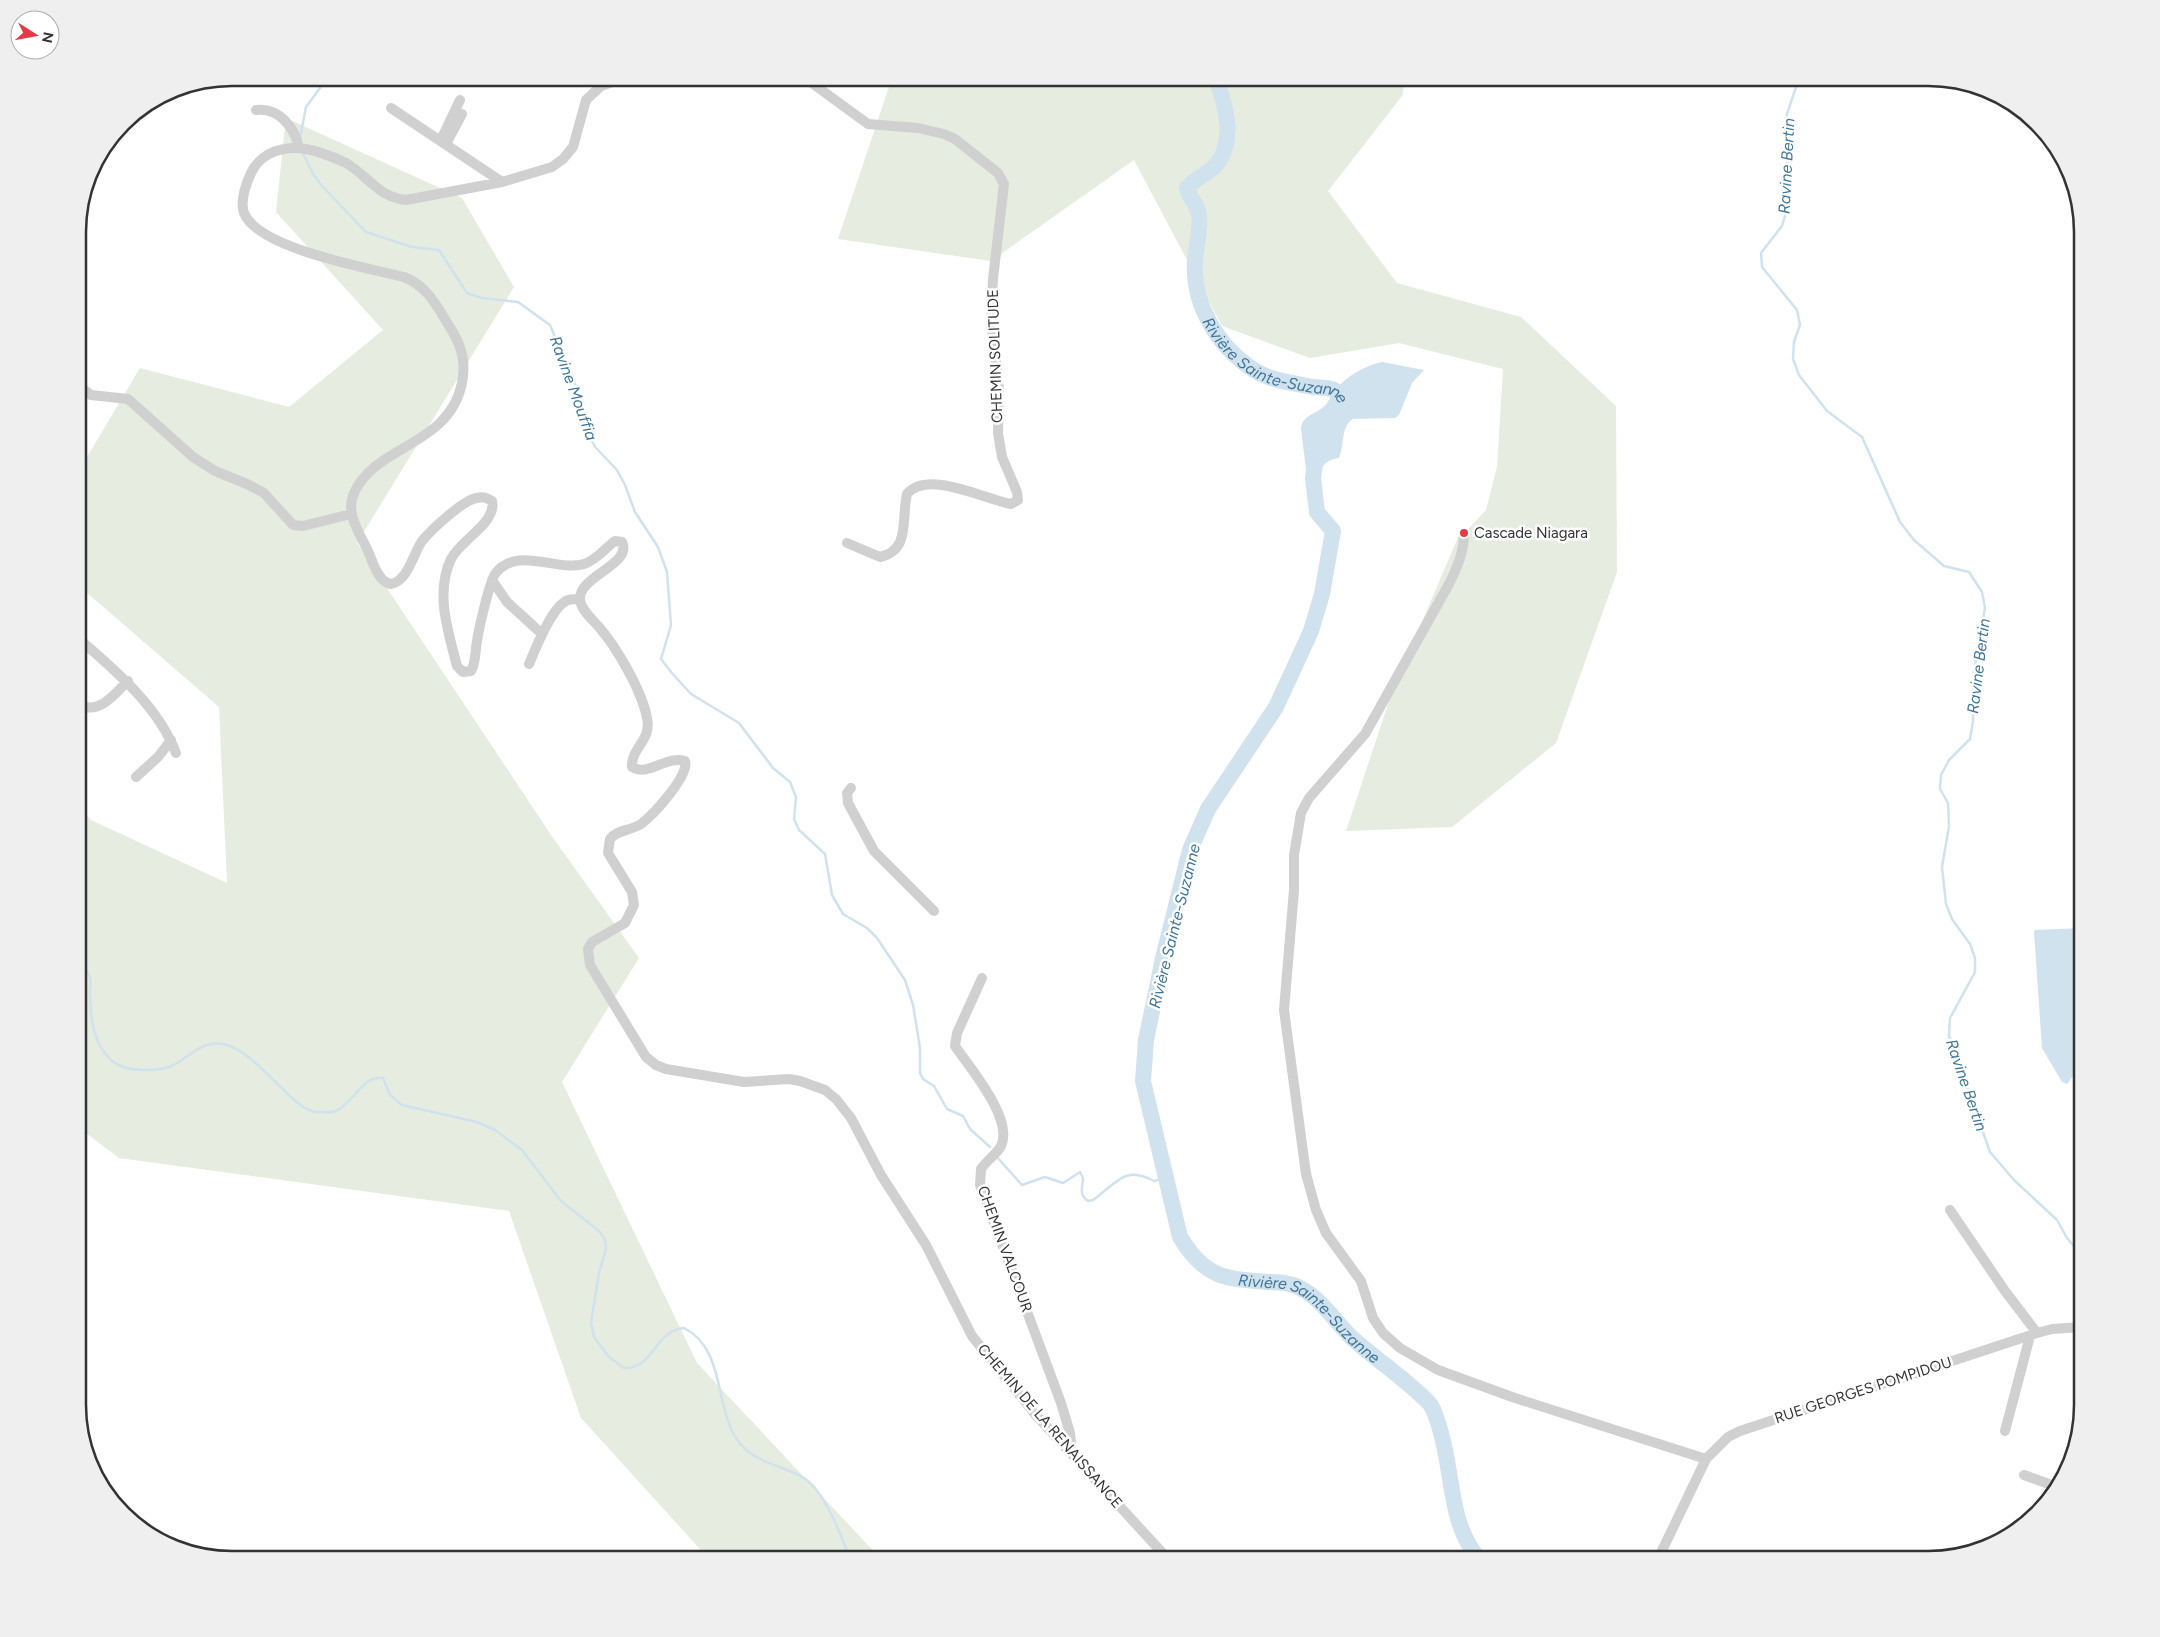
<svg xmlns="http://www.w3.org/2000/svg" width="2160" height="1637" font-family="Figtree,sans-serif">
	<style>
		.green { fill: #e6ecdf }
		.water { fill: #cfe2ee }
		.lines { fill: none; stroke-linecap: round; stroke-linejoin: round }
		.stream { stroke: #cfe2ee; stroke-width: 2.5 }
		.river { stroke: #cfe2ee; stroke-width: 16 }
		.minor { stroke: #d0d0d0; stroke-width: 10 }
		.poi-dot { fill: #e63946; stroke: #fff; stroke-width: 2 }
		.labels { text-anchor: middle; stroke-width: 5; stroke-linejoin: round; paint-order: stroke }
		.street-label { font-size: 15px; fill: #333; stroke: #fff }
		.poi-label { font-size: 15px; fill: #333; stroke: #fff; text-anchor: start }
		.water-label { font-size: 16px; font-style: italic; fill: #3f7597; stroke: #fff }
		.rim { fill: none; stroke: #333; stroke-width: 2.5 }
	</style>
	<rect width="100%" height="100%" fill="#fff"/>
	<path class="green" d="M 892,78 L 1406,78 L 1402,96 L 1328,191 L 1397,283 L 1521,317 L 1616,406 L 1617,572 L 1556,743 L 1452,827 L 1346,831 L 1392,692 L 1459,535 L 1464,534 L 1486,510 L 1497,467 L 1503,369 L 1399,343 L 1310,358 L 1222,326 L 1134,160 L 991,261 L 838,239 Z
		M 286,118 L 462,198 L 514,287 L 357,543 L 551,835 L 639,958 L 562,1082 L 697,1363 L 881,1559 L 709,1559 L 581,1418 L 509,1211 L 119,1158 L 78,1127 L 78,805 L 91,820 L 227,883 L 219,707 L 78,585 L 78,472 L 140,368 L 289,407 L 383,330 L 276,212 Z"/>
	<path class="water" d="M 1382,362 L 1424,370 L 1412,383 L 1399,415 L 1395,418 L 1353,419 C 1340,427 1345,445 1339,458 C 1323,460 1318,470 1316,486 L 1308,486 L 1301,429 C 1302,416 1313,415 1322,408 C 1329,404 1330,395 1336,389 C 1347,376 1366,365 1382,362 Z
		M 2082,928 L 2082,1064 L 2067,1084 L 2062,1082 L 2042,1048 L 2034,932 L 2035,930 Z"/>
	<g class="lines">
		<path class="stream" d="M 273,78 L 276,80 L 290,78
			M 1799,78 L 1787,114 L 1787,209 L 1782,226 L 1761,253 L 1762,267 L 1797,310 L 1800,325 L 1794,342 L 1793,359 L 1799,375 L 1827,411 L 1862,437 L 1900,522 L 1914,540 L 1944,566 L 1969,572 L 1982,592 L 1985,608 L 1974,671 L 1973,721 L 1970,739 L 1949,760 L 1941,775 L 1940,789 L 1948,803 L 1949,826 L 1942,867 L 1946,904 L 1952,919 L 1970,944 L 1975,958 L 1975,972 L 1950,1018 L 1949,1036 L 1990,1152 L 2014,1180 L 2057,1220 L 2067,1238 L 2082,1256
			M 227,79 L 230,80 L 237,78
			M 300,138 L 306,107 L 320,88 L 319,78
			M 302,151 L 313,174 L 322,186 L 366,232 L 412,247 L 439,250 L 467,293 L 482,298 L 518,302 L 550,325 L 583,403 L 588,433 L 595,447 L 617,470 L 625,485 L 635,512 L 658,547 L 667,572 L 671,625 L 661,659 L 671,672 L 691,694 L 739,723 L 773,768 L 790,782 L 796,797 L 794,819 L 799,830 L 825,854 L 832,895 L 843,914 L 867,928 L 877,938 L 905,980 L 913,1005 L 920,1048 L 920,1073 L 923,1079 L 934,1086 L 947,1109 L 963,1116 L 970,1129 L 990,1147
			M 78,959 C 82,965 88,972 90,978 C 91,983 90,989 90,994 C 91,1018 92,1042 111,1060 C 120,1068 131,1070 143,1070 C 151,1070 161,1070 169,1067 C 188,1060 201,1039 223,1044 C 258,1051 292,1111 317,1112 C 322,1112 331,1113 336,1111 C 354,1103 362,1075 383,1078 L 390,1095 L 402,1105 L 477,1122 L 495,1130 L 522,1150 L 561,1201 L 599,1231 L 605,1239 L 606,1249 L 599,1273 L 594,1304 L 591,1323 L 594,1337 L 609,1357 L 624,1368 C 654,1369 655,1330 684,1328 C 726,1349 714,1408 738,1441 C 754,1463 782,1465 804,1478 C 824,1490 842,1537 850,1559
			M 996,1156 L 1022,1185 L 1045,1177 L 1063,1183 L 1080,1172 L 1083,1178 C 1083,1187 1078,1194 1088,1201 L 1093,1200 C 1117,1183 1124,1165 1154,1181 L 1165,1178"/>
		<g class="river">
			<path id="s1" d="M 1216,78 C 1225,104 1236,139 1217,164 C 1209,174 1196,177 1187,188 C 1189,198 1198,204 1199,215 C 1201,230 1196,246 1195,261 C 1192,304 1218,347 1254,370 C 1271,381 1294,383 1313,387 C 1320,388 1330,387 1336,391 C 1341,394 1345,401 1345,407"/>
			<path id="s2" d="M 1315,465 L 1313,478 L 1317,512 L 1333,531 L 1322,594 L 1311,631 L 1276,707 L 1208,809 L 1190,850 L 1164,954 L 1146,1040 L 1143,1081 L 1180,1237 C 1205,1278 1224,1279 1269,1282 C 1279,1282 1293,1283 1302,1289 C 1322,1300 1335,1321 1351,1337 C 1376,1360 1405,1378 1429,1403 C 1434,1408 1436,1417 1438,1423 C 1454,1468 1447,1522 1479,1559"/>
		</g>
		<path class="minor" d="M 624,78 L 601,86 L 586,100 L 573,147 L 563,159 L 552,167 L 502,182 L 406,200 C 379,198 367,175 346,163 C 332,156 310,148 295,148 C 276,148 259,156 251,173 C 246,184 240,201 244,213 C 258,249 369,268 404,277 C 429,287 437,307 451,329 C 462,347 466,362 462,383 C 449,446 378,444 355,491 C 344,512 359,532 368,551 C 373,562 378,582 391,584 C 408,581 413,554 422,541 C 432,529 463,500 477,498 C 483,496 487,498 492,501 C 497,523 460,540 451,559 C 435,593 448,631 457,666 L 463,672 L 471,671 C 476,663 475,651 477,641 C 479,628 489,584 495,574 C 516,545 557,572 584,564 C 597,560 605,548 615,541 L 622,542 C 633,564 579,576 580,599 C 580,609 593,620 599,627 C 617,648 642,691 647,718 C 652,741 631,747 632,767 C 649,777 666,755 685,761 C 690,775 653,815 641,824 C 631,831 618,829 610,839 L 608,853 L 632,892 L 634,905 L 625,923 L 592,942 L 588,949 L 590,965 L 646,1057 L 656,1065 L 666,1069 L 744,1082 L 789,1079 L 800,1081 L 825,1090 L 836,1099 L 851,1118 L 881,1175 L 926,1245 L 972,1336 L 1035,1414 L 1168,1559
			M 805,78 L 868,124 L 918,128 L 944,134 L 955,139 L 998,173 L 1004,184 L 993,279 L 991,319 L 999,389 L 998,433 L 1002,457 L 1017,492 L 1018,500 L 1011,504 C 986,500 928,469 907,494 C 901,519 911,550 880,557 L 847,543
			M 391,108 L 502,182
			M 256,110 C 279,107 295,128 299,148
			M 441,140 L 460,100
			M 446,144 L 462,114
			M 78,385 L 91,395 L 128,399 L 193,457 L 215,471 L 247,484 L 264,493 L 293,525 L 303,526 L 351,514
			M 1464,534 C 1464,552 1457,568 1449,584 L 1365,734 L 1309,798 L 1301,813 L 1294,855 L 1294,890 L 1284,1010 L 1306,1174 L 1316,1210 L 1326,1233 L 1361,1281 L 1373,1318 L 1383,1333 L 1400,1348 L 1438,1370 L 1515,1398 L 1706,1459
			M 492,580 L 507,602 L 542,634
			M 78,638 C 115,670 158,706 176,753
			M 529,664 C 536,648 552,606 568,600 C 571,599 576,599 580,599
			M 85,707 C 103,711 116,692 128,681
			M 136,777 L 158,757 L 171,740
			M 851,788 L 847,793 L 848,803 L 874,851 L 934,911
			M 982,978 L 957,1033 L 955,1046 C 970,1068 1014,1119 1001,1146 C 997,1154 986,1161 981,1169 L 980,1185 L 1061,1403 L 1070,1433 L 1072,1453
			M 1950,1210 L 2005,1291 L 2037,1333
			M 2005,1431 L 2030,1336
			M 2024,1475 L 2057,1487
			M 1658,1559 L 1706,1459 L 1728,1437 L 1740,1431 L 2037,1333 L 2052,1329 L 2082,1327"/>
	</g>
	<circle class="poi-dot" cx="1464" cy="533" r="5"/>
	<g class="labels">
		<g class="street-label">
			<text transform="translate(995 356) rotate(-92)" y="5">CHEMIN SOLITUDE</text>
			<text transform="translate(1005 1249) rotate(70)" y="5">CHEMIN VALCOUR</text>
			<text transform="translate(1863 1390) rotate(-18)" y="5">RUE GEORGES POMPIDOU</text>
			<text transform="translate(1050 1426) rotate(49)" y="5">CHEMIN DE LA RENAISSANCE</text>
		</g>
		<g class="poi-label">
			<text x="1474" y="538">Cascade Niagara</text>
		</g>
		<g class="water-label">
			<text transform="translate(1786 166) rotate(-87)" y="6">Ravine Bertin</text>
			<text dy="6" stroke="none"><textPath href="#s1" startOffset="348">Rivière Sainte-Suzanne</textPath></text>
			<text transform="translate(574 388) rotate(70)" y="6">Ravine Mouffia</text>
			<text transform="translate(1978 666) rotate(-83)" y="6">Ravine Bertin</text>
			<text transform="translate(1174 926) rotate(-76)" y="6">Rivière Sainte-Suzanne</text>
			<text transform="translate(1967 1085) rotate(71)" y="6">Ravine Bertin</text>
			<text dy="6" stroke="none"><textPath href="#s2" startOffset="982">Rivière Sainte-Suzanne</textPath></text>
		</g>
	</g>
	<path d="M0 0H2160V1637H0ZM232 86H1928A146 146 0 0 1 2074 232V1405A146 146 0 0 1 1928 1551H232A146 146 0 0 1 86 1405V232A146 146 0 0 1 232 86Z" fill="#efefef" fill-rule="evenodd"/>
	<path class="rim" d="M232 86H1928A146 146 0 0 1 2074 232V1405A146 146 0 0 1 1928 1551H232A146 146 0 0 1 86 1405V232A146 146 0 0 1 232 86Z"/>
	<g transform="translate(35 35) rotate(101)"><circle r="24" fill="#ffffff" stroke="#adadad"/>
	<path d="M0-4L9 19L0 12L-9 19Z" fill="#e63946"/>
	<text y="-8" font-size="14" font-weight="bold" text-anchor="middle" fill="#333333">N</text>
	</g>
</svg>
